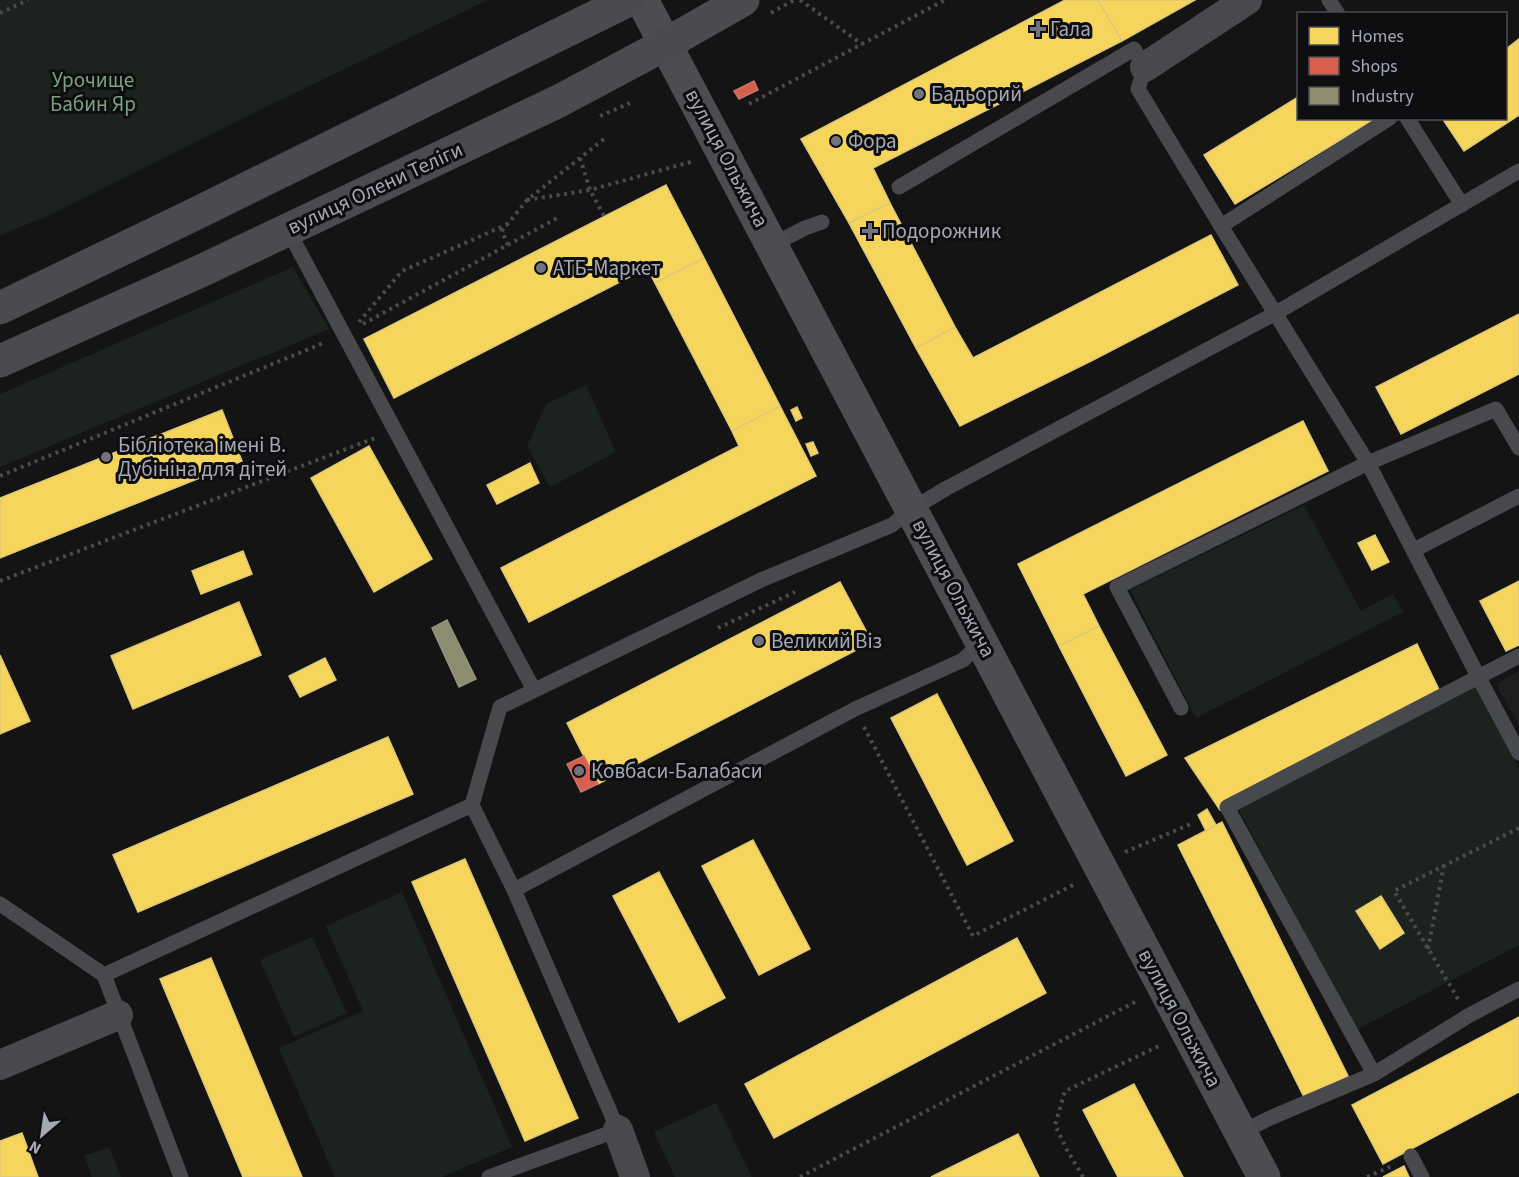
<svg xmlns="http://www.w3.org/2000/svg" width="1519" height="1177" font-family="'Source Sans 3',sans-serif">
	<style>
		.built { fill: #1e1e20 }
		.green { fill: #1c231e }
		.homes { fill: #f6d55c; stroke: #dec877; stroke-width: 1.5 }
		.shops { fill: #d6604d; stroke: #c7766c; stroke-width: 1.5 }
		.industry { fill: #8c8c6e; stroke: #949483; stroke-width: 1.5 }
		.lines { fill: none; stroke-linecap: round; stroke-linejoin: round }
		.path { stroke: #4a4a4f; stroke-width: 4; stroke-dasharray: 3 4.5; stroke-linecap: butt }
		.service { stroke: #48494d; stroke-width: 15 }
		.minor { stroke: #48494d; stroke-width: 30 }
		.secondary { stroke: #4c4d51; stroke-width: 33 }
		.primary { stroke: #4a4b4f; stroke-width: 33 }
		.poi-dot { fill: #72747d; stroke: #0e0e10; stroke-width: 2 }
		.labels { text-anchor: middle; stroke-width: 6; stroke-linejoin: round; paint-order: stroke }
		.poi-label { font-size: 21px; fill: #a5a8b5; stroke: #0e0e10; text-anchor: start }
		.park-label { font-size: 21px; fill: #7ca082; stroke: #0e0e10 }
		.street-label { font-size: 21px; fill: #a5a8b5; stroke: #0e0e10 }
	</style>
	<rect width="100%" height="100%" fill="#141414"/>
	<path class="built" d="M 1519,671 L 1519,726 L 1496,684 Z"/>
	<path class="green" d="M 0,0 L 488,0 L 278,101 L 50,215 L 0,235 Z
		M 293,267 L 329,329 L 0,467 L 0,394 Z
		M 586,385 L 616,452 L 550,487 L 527,446 L 546,404 Z
		M 1304,505 L 1361,611 L 1393,594 L 1403,612 L 1196,718 L 1130,590 Z
		M 1476,685 L 1519,768 L 1519,945 L 1356,1030 L 1237,806 Z
		M 402,892 L 512,1147 L 442,1177 L 335,1177 L 279,1048 L 363,1011 L 326,926 Z
		M 312,937 L 347,1013 L 294,1037 L 260,960 Z
		M 716,1103 L 752,1177 L 675,1177 L 654,1132 Z
		M 109,1147 L 121,1177 L 92,1177 L 84,1156 Z"/>
	<path class="homes" d="M 1065,0 L 1098,0 L 1122,41 L 873,168 L 890,203 L 849,223 L 801,139 Z
		M 1098,0 L 1195,0 L 1122,41 Z
		M 1519,39 L 1519,115 L 1464,151 L 1442,118 L 1506,118 L 1506,49 Z
		M 1298,97 L 1298,118 L 1375,119 L 1235,204 L 1204,155 Z
		M 666,185 L 704,258 L 655,283 L 647,268 L 394,398 L 364,339 Z
		M 890,203 L 955,327 L 916,348 L 849,223 Z
		M 1211,235 L 1238,285 L 1093,360 L 960,426 L 916,348 L 955,327 L 973,358 Z
		M 704,258 L 780,406 L 732,431 L 655,283 Z
		M 1519,314 L 1519,374 L 1401,434 L 1376,387 Z
		M 780,406 L 816,476 L 529,622 L 501,568 L 739,446 L 732,431 Z
		M 797,407 L 802,418 L 796,421 L 791,410 Z
		M 222,410 L 242,461 L 0,558 L 0,498 Z
		M 1303,421 L 1328,471 L 1083,594 L 1099,626 L 1059,646 L 1018,564 Z
		M 813,442 L 818,453 L 811,456 L 806,444 Z
		M 369,446 L 432,559 L 374,592 L 311,478 Z
		M 530,463 L 539,483 L 497,504 L 487,485 Z
		M 1375,535 L 1389,562 L 1372,570 L 1358,543 Z
		M 243,551 L 252,574 L 201,594 L 192,571 Z
		M 1519,581 L 1519,645 L 1506,651 L 1480,601 Z
		M 840,582 L 872,642 L 598,784 L 567,723 Z
		M 239,602 L 261,655 L 133,709 L 111,656 Z
		M 1099,626 L 1167,755 L 1126,776 L 1059,646 Z
		M 1417,644 L 1442,696 L 1220,810 L 1185,758 Z
		M 0,655 L 30,721 L 0,734 Z
		M 325,658 L 336,680 L 300,697 L 289,676 Z
		M 937,694 L 1013,841 L 967,865 L 891,718 Z
		M 388,737 L 413,794 L 138,912 L 113,855 Z
		M 1207,809 L 1216,825 L 1206,831 L 1198,815 Z
		M 1222,822 L 1348,1076 L 1304,1097 L 1178,845 Z
		M 753,840 L 810,949 L 759,975 L 702,866 Z
		M 465,859 L 578,1118 L 525,1141 L 412,882 Z
		M 659,872 L 725,998 L 679,1022 L 613,896 Z
		M 1381,896 L 1404,933 L 1380,949 L 1356,911 Z
		M 1017,938 L 1046,993 L 774,1138 L 745,1084 Z
		M 211,958 L 302,1177 L 243,1177 L 160,979 Z
		M 1519,1017 L 1519,1092 L 1383,1164 L 1352,1105 Z
		M 1134,1084 L 1183,1177 L 1118,1177 L 1083,1110 Z
		M 22,1133 L 38,1177 L 0,1177 L 0,1141 Z
		M 1018,1134 L 1039,1177 L 931,1177 Z
		M 1404,1166 L 1409,1177 L 1383,1177 Z"/>
	<path class="shops" d="M 754,81 L 758,90 L 739,99 L 734,91 Z
		M 584,756 L 598,784 L 581,792 L 567,764 Z"/>
	<path class="industry" d="M 447,620 L 476,679 L 459,687 L 432,628 Z"/>
	<g class="lines">
		<path class="path" d="M 800,0 L 862,44
			M 0,13 L 28,0
			M 771,13 L 794,0
			M 749,104 L 945,0
			M 600,116 L 630,103
			M 580,158 L 590,190 L 694,161
			M 527,200 L 590,190 L 604,216
			M 508,245 L 502,231 L 527,200 L 604,139
			M 359,322 L 402,271 L 508,224
			M 363,324 L 559,217
			M 0,476 L 326,342
			M 0,581 L 375,438
			M 718,628 L 795,592
			M 864,727 L 973,936 L 1075,884
			M 1125,852 L 1193,823
			M 1428,949 L 1444,865
			M 1458,999 L 1394,891 L 1519,828
			M 800,1177 L 1137,1001
			M 1083,1177 L 1067,1150 L 1055,1125 L 1065,1091 L 1159,1046
			M 1367,1177 L 1392,1166"/>
		<path class="service" d="M 1329,0 L 1338,14
			M 1407,118 L 1462,205
			M 899,187 L 1134,49 L 1145,67 L 1138,89 L 1221,226 L 1368,463 L 1479,678 L 1519,753
			M 1221,226 L 1390,118
			M 288,230 L 534,690
			M 772,245 L 805,228 L 822,222
			M 1414,550 L 1519,496
			M 1181,708 L 1117,587 L 1368,463 L 1496,409 L 1519,448
			M 472,805 L 514,890 L 618,1130 L 489,1177
			M 514,890 L 855,709 L 963,660 L 982,642
			M 0,904 L 104,975 L 472,805 L 500,707 L 761,580 L 892,525 L 912,509 L 947,488 L 1276,313 L 1519,171
			M 104,975 L 181,1177
			M 1374,1074 L 1227,807 L 1519,656
			M 1240,1133 L 1270,1118 L 1374,1074 L 1468,1016 L 1519,989
			M 1411,1156 L 1422,1177"/>
		<path class="minor" d="M 1145,67 L 1247,0
			M 0,1065 L 118,1015
			M 618,1130 L 635,1177"/>
		<path class="secondary" d="M 642,0 L 1264,1177"/>
		<path class="primary" d="M 0,308 L 193,215 L 629,0
			M 0,361 L 203,270 L 559,101 L 666,44 L 743,0"/>
	</g>
	<g class="poi-dot">
		<path d="M1035 20h6v6h6v6h-6v6h-6v-6h-6v-6h6z"/>
		<circle cx="919" cy="94" r="6"/>
		<circle cx="836" cy="141" r="6"/>
		<path d="M867 222h6v6h6v6h-6v6h-6v-6h-6v-6h6z"/>
		<circle cx="541" cy="268" r="6"/>
		<circle cx="106" cy="457" r="6"/>
		<circle cx="759" cy="641" r="6"/>
		<circle cx="579" cy="771" r="6"/>
	</g>
	<g class="labels">
		<g class="poi-label">
			<text x="1050" y="36">Гала</text>
			<text x="931" y="101">Бадьорий</text>
			<text x="848" y="148">Фора</text>
			<text x="882" y="238">Подорожник</text>
			<text x="553" y="275">АТБ-Маркет</text>
			<text x="118" y="452">Бібліотека імені В.<tspan x="118" dy="24">Дубініна для дітей</tspan></text>
			<text x="771" y="648">Великий Віз</text>
			<text x="591" y="778">Ковбаси-Балабаси</text>
		</g>
		<g class="park-label">
			<text x="93" y="87">Урочище<tspan x="93" dy="24">Бабин Яр</tspan></text>
		</g>
		<g class="street-label">
			<text transform="translate(727 158) rotate(62)" y="7">вулиця Ольжича</text>
			<text transform="translate(375 188) rotate(-25)" y="7">вулиця Олени Теліги</text>
			<text transform="translate(954 588) rotate(62)" y="7">вулиця Ольжича</text>
			<text transform="translate(1180 1018) rotate(62)" y="7">вулиця Ольжича</text>
		</g>
	</g>
	<rect x="1297" y="12" width="210" height="108" fill="#0e0e10" stroke="#4a4c52" stroke-width="1.5"/>
	<rect x="1309" y="27" width="30" height="18" fill="#f6d55c" stroke="#4a4c52" stroke-width="1.5"/>
	<text x="1351" y="42" font-size="18" fill="#a5a8b5">Homes</text>
	<rect x="1309" y="57" width="30" height="18" fill="#d6604d" stroke="#4a4c52" stroke-width="1.5"/>
	<text x="1351" y="72" font-size="18" fill="#a5a8b5">Shops</text>
	<rect x="1309" y="87" width="30" height="18" fill="#8c8c6e" stroke="#4a4c52" stroke-width="1.5"/>
	<text x="1351" y="102" font-size="18" fill="#a5a8b5">Industry</text>
	<g transform="translate(42 1135) rotate(209)" stroke="#0e0e10" stroke-width="4.5" paint-order="stroke">
	<path d="M0-4.5L10 22L0 15L-10 22Z" fill="#a5a8b5"/>
	<text y="-9" font-size="16" font-weight="bold" text-anchor="middle" fill="#a5a8b5">N</text>
	</g>
</svg>
